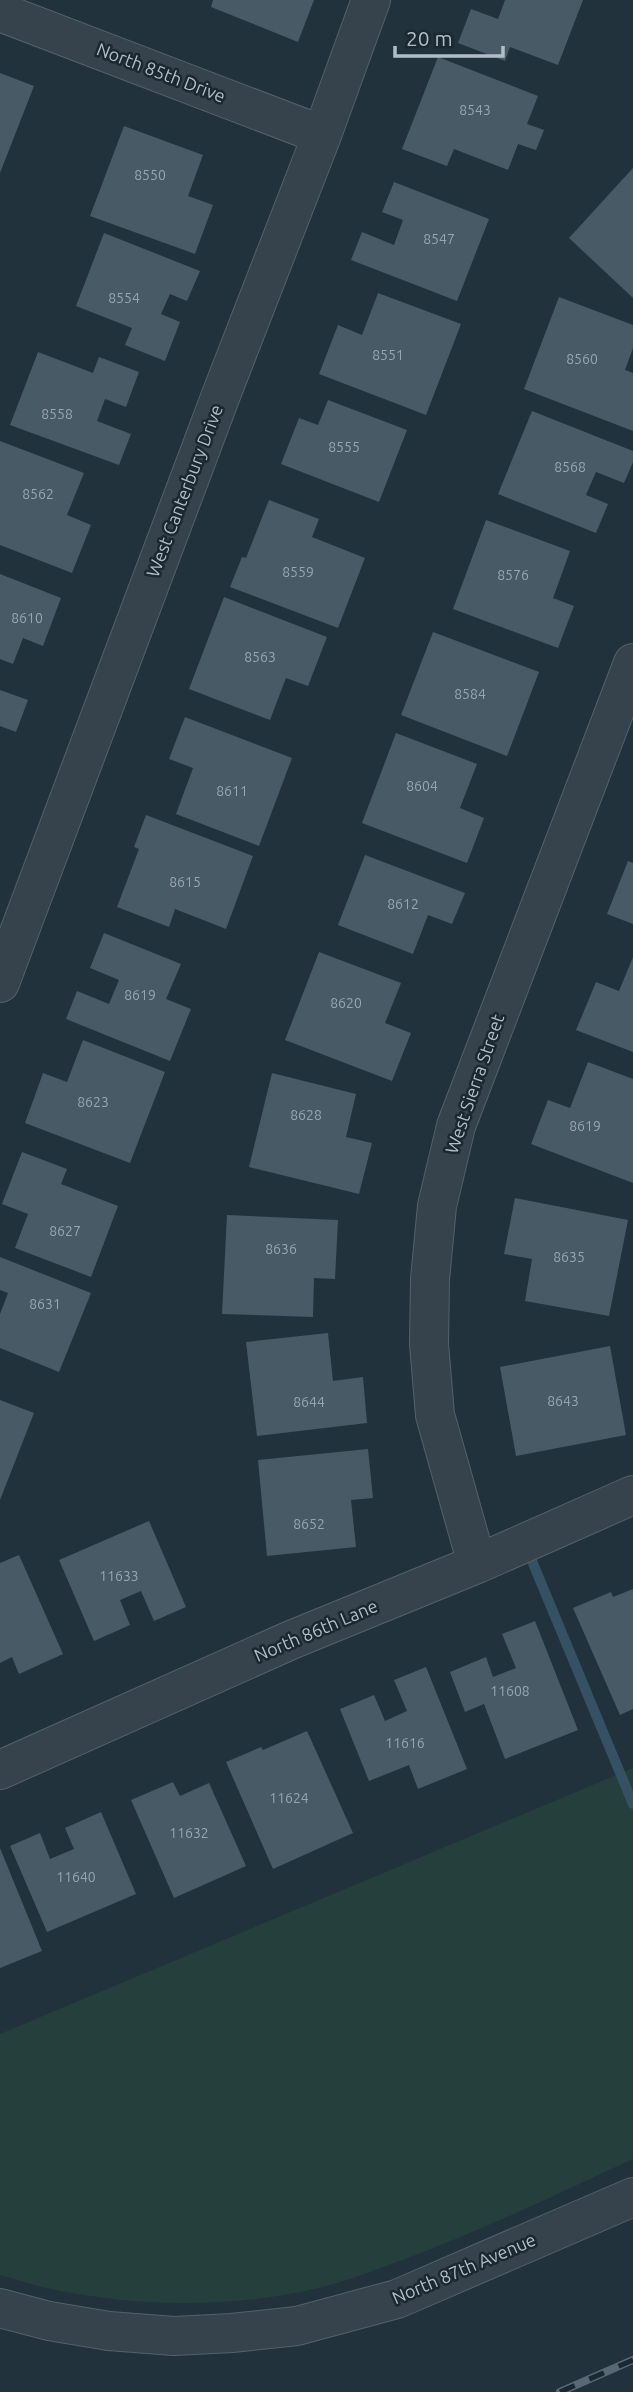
<svg xmlns="http://www.w3.org/2000/svg" width="633" height="2392" font-family="Ubuntu,sans-serif">
	<style>
		.green { fill: #253f3d }
		.lines { fill: none; stroke-linecap: round; stroke-linejoin: round }
		.stream { stroke: #355164; stroke-width: 10 }
		.building { fill: #485a65 }
		.minor-casing { stroke: #54616a; stroke-width: 40 }
		.tertiary-casing { stroke: #54616a; stroke-width: 40 }
		.minor { stroke: #36434c; stroke-width: 38 }
		.tertiary { stroke: #36434c; stroke-width: 38 }
		.rail-casing { stroke: #586874; stroke-width: 8 }
		.rail { stroke: #1b2831; stroke-width: 5; stroke-dasharray: 16; stroke-linecap: butt }
		.labels { text-anchor: middle; stroke-width: 5; stroke-linejoin: round; paint-order: stroke }
		.number-label { font-size: 14px; fill: #97a5af }
		.street-label { font-size: 18px; fill: #b1bec8; stroke: #1b2831 }
	</style>
	<rect width="100%" height="100%" fill="#22323c"/>
	<path class="green" d="M 633,1768 L 633,2159 C 557,2194 483,2230 405,2259 C 375,2270 345,2282 314,2289 C 231,2308 139,2307 56,2290 C 37,2287 19,2280 0,2275 L 0,2034 Z"/>
	<g class="lines">
		<path class="stream" d="M 527,1549 L 633,1804"/>
	</g>
	<path class="building" d="M 213,0 L 314,0 L 298,42 L 211,7 Z
		M 505,0 L 583,0 L 558,65 L 510,47 L 505,61 L 458,43 L 471,9 L 498,19 Z
		M 438,57 L 538,96 L 527,124 L 544,130 L 536,150 L 518,144 L 508,170 L 454,149 L 447,166 L 402,149 Z
		M 0,73 L 34,86 L 0,173 Z
		M 124,126 L 203,155 L 188,196 L 213,205 L 195,254 L 90,216 Z
		M 633,168 L 633,298 L 569,238 Z
		M 394,182 L 489,219 L 457,301 L 351,260 L 362,232 L 394,245 L 403,220 L 382,212 Z
		M 104,233 L 200,271 L 187,301 L 170,294 L 161,314 L 180,322 L 165,361 L 125,345 L 132,328 L 76,306 Z
		M 378,293 L 461,324 L 426,415 L 319,374 L 338,325 L 362,335 Z
		M 559,297 L 633,325 L 633,348 L 625,370 L 633,373 L 633,431 L 524,389 Z
		M 38,352 L 93,373 L 99,357 L 139,372 L 126,407 L 105,399 L 97,421 L 131,434 L 119,465 L 10,425 Z
		M 328,400 L 407,430 L 379,502 L 281,464 L 299,418 L 318,425 Z
		M 532,411 L 633,451 L 633,462 L 624,483 L 596,472 L 586,495 L 608,504 L 596,533 L 498,494 Z
		M 0,441 L 84,473 L 67,515 L 91,525 L 72,573 L 0,545 Z
		M 269,500 L 319,519 L 312,537 L 365,558 L 338,628 L 230,587 L 242,557 L 246,558 Z
		M 486,520 L 570,551 L 553,598 L 574,606 L 558,648 L 453,609 Z
		M 0,574 L 61,598 L 43,646 L 23,638 L 13,664 L 0,659 Z
		M 224,597 L 327,637 L 308,686 L 286,678 L 270,720 L 189,689 Z
		M 433,632 L 539,672 L 507,756 L 401,715 Z
		M 0,690 L 28,700 L 16,732 L 0,726 Z
		M 185,717 L 292,758 L 259,846 L 176,814 L 193,768 L 169,759 Z
		M 396,733 L 477,764 L 460,808 L 484,818 L 467,863 L 362,823 Z
		M 146,815 L 253,856 L 226,929 L 175,909 L 169,927 L 117,907 L 139,849 L 134,847 Z
		M 365,855 L 465,893 L 452,924 L 428,915 L 413,954 L 338,925 Z
		M 628,861 L 633,863 L 633,924 L 607,914 Z
		M 104,933 L 181,964 L 166,999 L 191,1009 L 170,1061 L 66,1019 L 77,991 L 109,1004 L 119,980 L 90,968 Z
		M 319,952 L 401,983 L 385,1023 L 411,1033 L 392,1081 L 285,1040 Z
		M 633,957 L 633,1052 L 576,1030 L 596,982 L 619,991 Z
		M 83,1040 L 165,1072 L 130,1163 L 25,1123 L 43,1073 L 67,1082 Z
		M 588,1062 L 633,1079 L 633,1183 L 531,1144 L 548,1100 L 570,1108 Z
		M 272,1073 L 356,1094 L 346,1137 L 372,1143 L 359,1194 L 249,1167 Z
		M 22,1152 L 67,1169 L 61,1184 L 118,1206 L 91,1277 L 15,1248 L 28,1214 L 2,1204 Z
		M 515,1198 L 628,1220 L 609,1316 L 525,1301 L 532,1259 L 504,1254 Z
		M 227,1215 L 338,1220 L 335,1279 L 314,1278 L 313,1317 L 222,1314 Z
		M 0,1257 L 91,1293 L 59,1372 L 0,1348 L 0,1314 L 8,1293 L 0,1290 Z
		M 328,1333 L 333,1381 L 363,1377 L 367,1423 L 257,1436 L 246,1342 Z
		M 610,1346 L 626,1435 L 516,1456 L 500,1367 Z
		M 0,1400 L 34,1413 L 0,1500 Z
		M 368,1449 L 373,1498 L 351,1500 L 356,1547 L 267,1556 L 258,1460 Z
		M 149,1521 L 186,1607 L 154,1621 L 141,1591 L 120,1600 L 130,1625 L 94,1641 L 59,1560 Z
		M 19,1555 L 63,1654 L 19,1674 L 12,1657 L 0,1663 L 0,1563 Z
		M 633,1589 L 633,1709 L 620,1715 L 573,1608 L 611,1592 L 613,1597 Z
		M 535,1621 L 578,1730 L 505,1759 L 484,1704 L 465,1712 L 450,1672 L 486,1657 L 493,1677 L 516,1668 L 502,1634 Z
		M 426,1667 L 467,1769 L 418,1789 L 409,1765 L 369,1781 L 340,1709 L 374,1695 L 385,1721 L 407,1711 L 394,1680 Z
		M 307,1731 L 353,1833 L 273,1869 L 226,1762 L 261,1747 L 263,1750 Z
		M 173,1782 L 180,1796 L 209,1783 L 246,1866 L 174,1898 L 131,1800 Z
		M 101,1812 L 136,1894 L 47,1932 L 10,1846 L 40,1833 L 50,1859 L 74,1849 L 65,1828 Z
		M 0,1848 L 42,1951 L 0,1968 Z"/>
	<g class="lines">
		<defs>
			<path id="minor" d="M 0,12 L 322,135
				M 0,983 L 221,395 L 322,135 L 371,0
				M 477,1564 L 435,1415 L 429,1344 L 430,1279 L 437,1206 L 456,1126 L 633,663
				M 0,1770 L 291,1640 L 477,1564 L 633,1495"/>
			<path id="tertiary" d="M 0,2308 L 49,2321 L 109,2331 L 174,2336 L 232,2333 L 297,2326 L 397,2299 L 633,2197"/>
		</defs>
		<use href="#minor" class="minor-casing"/>
		<use href="#tertiary" class="tertiary-casing"/>
		<use href="#minor" class="minor"/>
		<use href="#tertiary" class="tertiary"/>
		<defs>
			<path id="rail" d="M 560,2392 L 633,2360"/>
		</defs>
		<use href="#rail" class="rail-casing"/>
		<use href="#rail" class="rail"/>
	</g>
	<g class="labels">
		<g class="number-label">
			<text x="475" y="115">8543</text>
			<text x="150" y="180">8550</text>
			<text x="439" y="244">8547</text>
			<text x="124" y="303">8554</text>
			<text x="388" y="360">8551</text>
			<text x="582" y="364">8560</text>
			<text x="57" y="419">8558</text>
			<text x="344" y="452">8555</text>
			<text x="570" y="472">8568</text>
			<text x="38" y="499">8562</text>
			<text x="298" y="577">8559</text>
			<text x="513" y="580">8576</text>
			<text x="27" y="623">8610</text>
			<text x="260" y="662">8563</text>
			<text x="470" y="699">8584</text>
			<text x="422" y="791">8604</text>
			<text x="232" y="796">8611</text>
			<text x="185" y="887">8615</text>
			<text x="403" y="909">8612</text>
			<text x="140" y="1000">8619</text>
			<text x="346" y="1008">8620</text>
			<text x="93" y="1107">8623</text>
			<text x="306" y="1120">8628</text>
			<text x="585" y="1131">8619</text>
			<text x="65" y="1236">8627</text>
			<text x="281" y="1254">8636</text>
			<text x="569" y="1262">8635</text>
			<text x="45" y="1309">8631</text>
			<text x="563" y="1406">8643</text>
			<text x="309" y="1407">8644</text>
			<text x="309" y="1529">8652</text>
			<text x="119" y="1581">11633</text>
			<text x="510" y="1696">11608</text>
			<text x="405" y="1748">11616</text>
			<text x="289" y="1803">11624</text>
			<text x="189" y="1838">11632</text>
			<text x="76" y="1882">11640</text>
		</g>
		<g class="street-label">
			<text transform="translate(161 73) rotate(21)" y="6">North 85th Drive</text>
			<text transform="translate(185 491) rotate(-69)" y="6">West Canterbury Drive</text>
			<text transform="translate(475 1084) rotate(-71)" y="6">West Sierra Street</text>
			<text transform="translate(316 1631) rotate(-23)" y="6">North 86th Lane</text>
			<text transform="translate(464 2269) rotate(-23)" y="6">North 87th Avenue</text>
		</g>
	</g>
	<path d="M395 46v10h108v-10" fill="none" stroke="#b1bec8" stroke-width="3.5"/>
	<text x="406" y="46" font-size="21" fill="#b1bec8" stroke="#1b2831" stroke-width="5" paint-order="stroke">20 m</text>
</svg>
